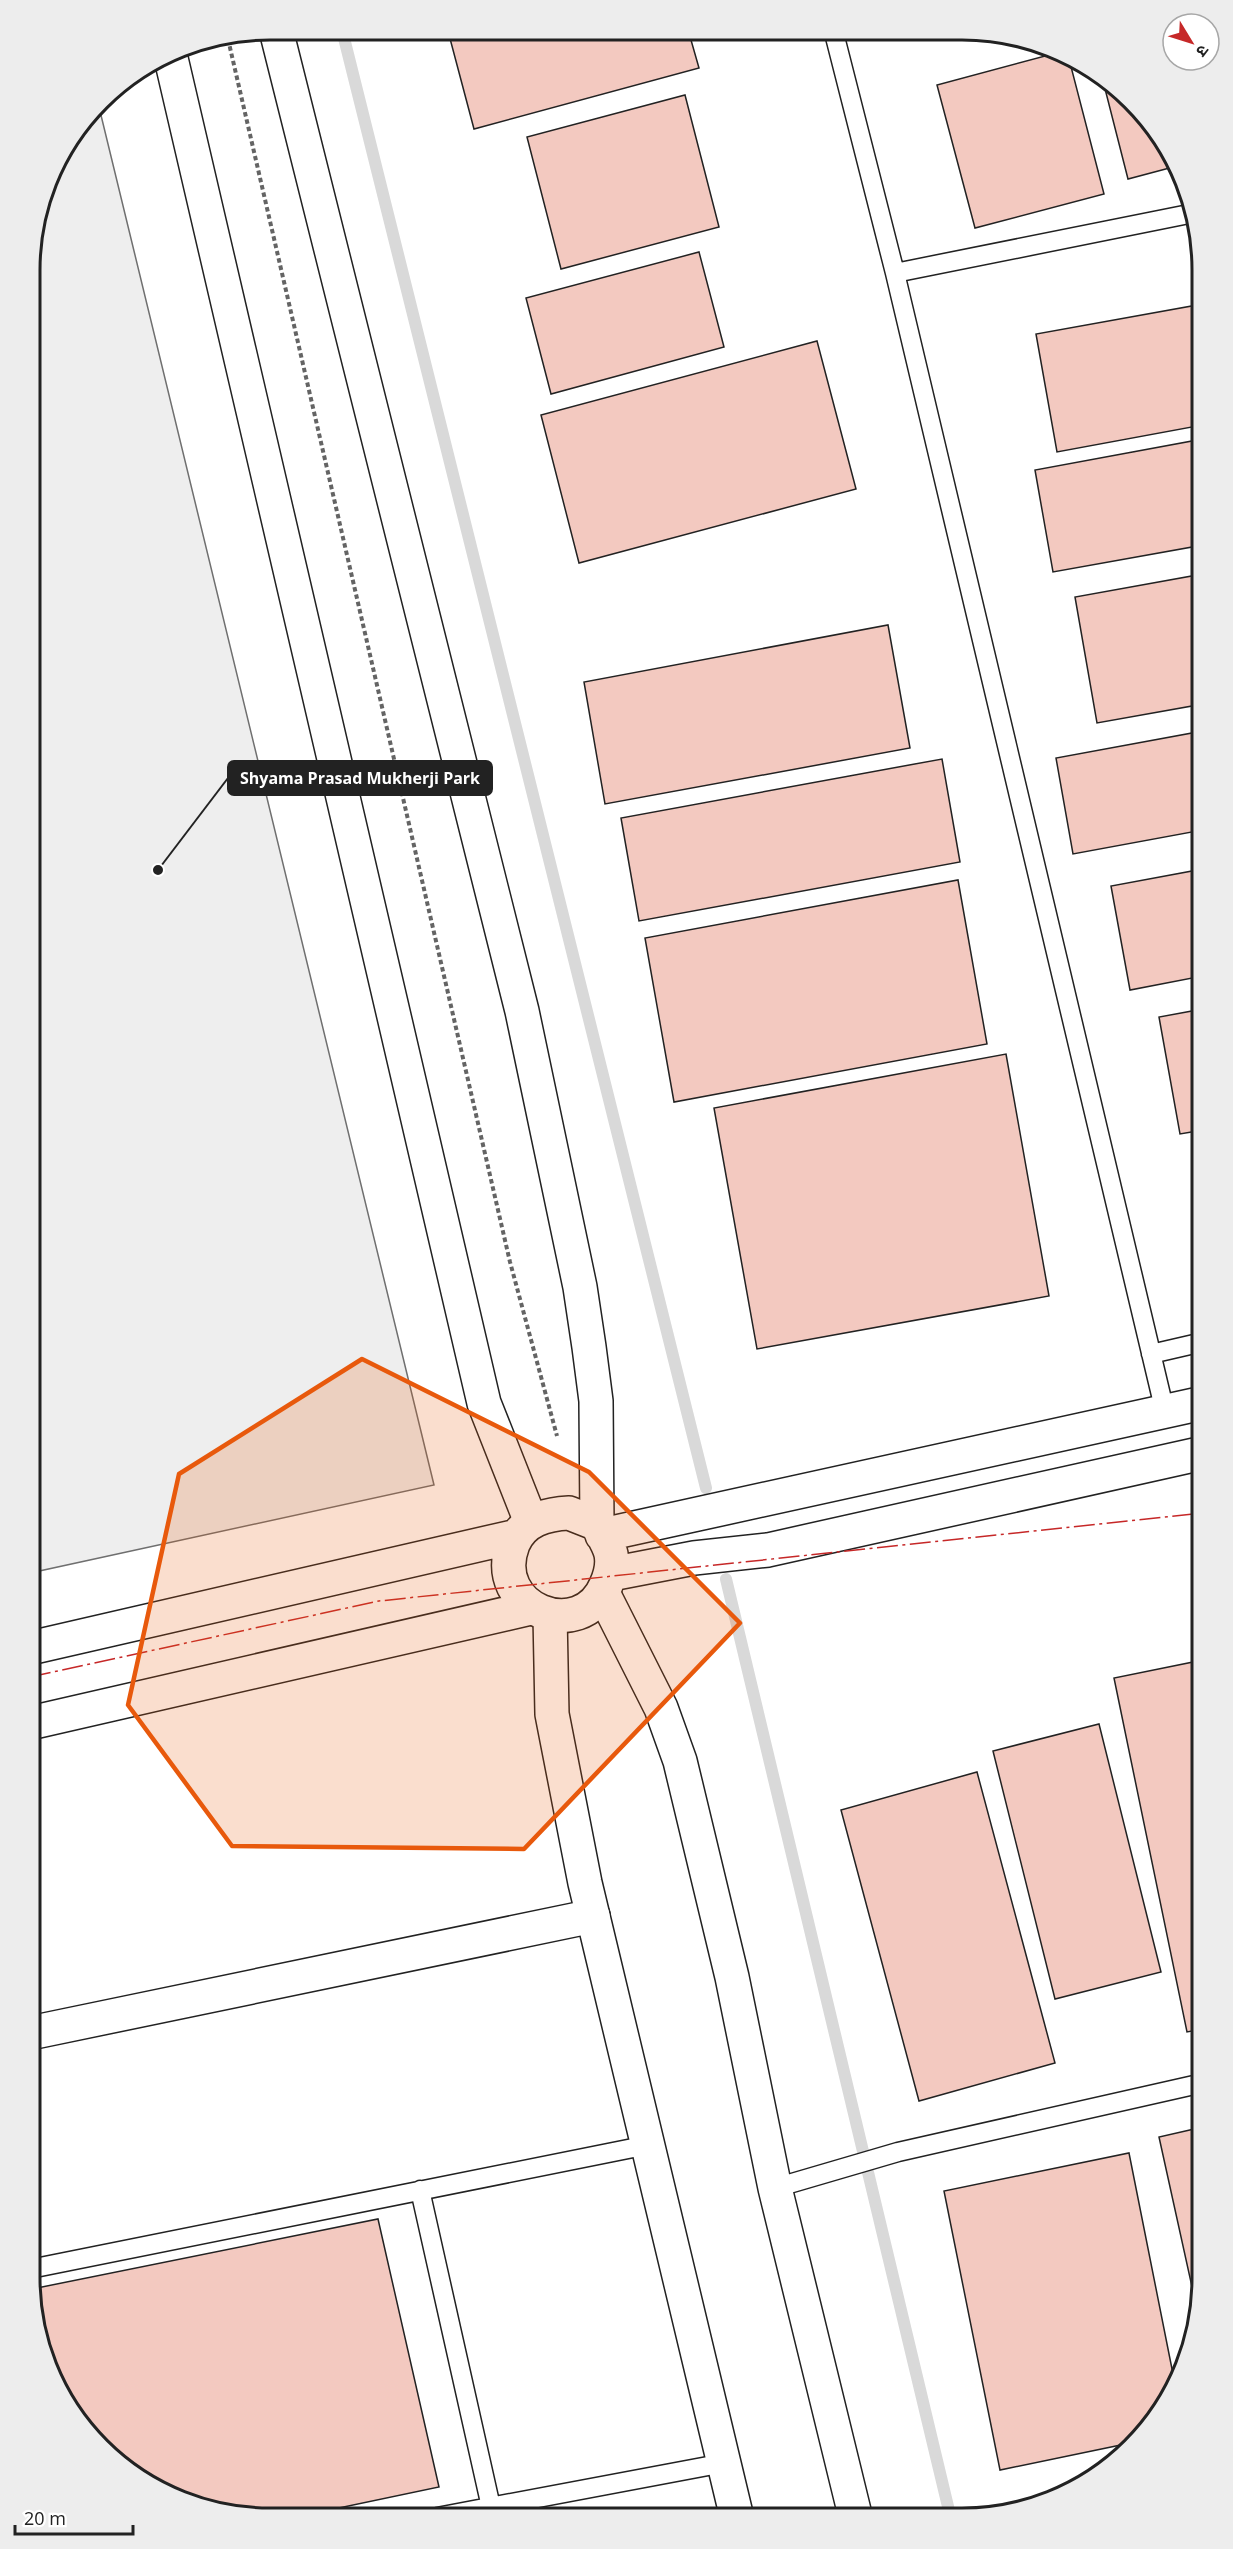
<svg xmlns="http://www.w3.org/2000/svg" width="1233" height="2549" font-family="'Open Sans','Noto Sans Devanagari',sans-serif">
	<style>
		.green { fill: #eee; stroke: #6f6f6f; stroke-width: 1.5 }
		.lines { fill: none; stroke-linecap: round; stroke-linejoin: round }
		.stream { stroke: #d9d9d9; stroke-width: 12 }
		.building { fill: #f3c9c0; stroke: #222; stroke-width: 1.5 }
		.service-casing { stroke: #222; stroke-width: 21 }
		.minor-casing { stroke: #222; stroke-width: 36 }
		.tertiary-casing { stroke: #222; stroke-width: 36 }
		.secondary-casing { stroke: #222; stroke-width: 36 }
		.path { stroke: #646464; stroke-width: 4; stroke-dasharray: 4.5 3; stroke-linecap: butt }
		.service { stroke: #fff; stroke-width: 18 }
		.minor { stroke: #fff; stroke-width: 33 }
		.tertiary { stroke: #fff; stroke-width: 33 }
		.secondary { stroke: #fff; stroke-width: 33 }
		.power { stroke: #c62828; stroke-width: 1.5; stroke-dasharray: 21 4.5 3 4.5; stroke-linecap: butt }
		.marked { fill: #e8590c; fill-opacity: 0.2; stroke: #e8590c; stroke-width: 4.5; stroke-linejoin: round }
		.rim { fill: none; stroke: #222; stroke-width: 3 }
		.leader { fill: none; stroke: #222; stroke-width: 2 }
		.callout-dot { fill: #222; stroke: #fff; stroke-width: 2 }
		.callout { fill: #222; stroke: #222; stroke-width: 2 }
		.callout-label { font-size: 16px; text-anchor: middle; font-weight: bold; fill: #fff }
	</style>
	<rect width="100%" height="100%" fill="#fff"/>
	<path class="green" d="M 99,107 L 434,1485 L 30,1573 L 31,255 L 55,164 Z"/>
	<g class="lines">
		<path class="stream" d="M 342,30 L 706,1488
			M 726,1579 L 951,2519"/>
	</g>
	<path class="building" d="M 448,31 L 689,33 L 699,68 L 474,129 Z
		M 1060,52 L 1068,55 L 1104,194 L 975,228 L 937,85 Z
		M 1102,77 L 1121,90 L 1163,137 L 1177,166 L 1128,179 Z
		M 685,95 L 719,227 L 561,269 L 527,137 Z
		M 699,252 L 724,347 L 551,394 L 526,298 Z
		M 1203,304 L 1203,425 L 1057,452 L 1036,334 Z
		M 817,341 L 856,489 L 579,563 L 541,415 Z
		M 1203,439 L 1203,545 L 1053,572 L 1035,470 Z
		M 1203,574 L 1203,704 L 1097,723 L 1075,597 Z
		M 888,625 L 910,748 L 605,804 L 584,682 Z
		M 1203,731 L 1203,830 L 1073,854 L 1056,758 Z
		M 942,759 L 960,862 L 639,921 L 621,818 Z
		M 1203,869 L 1203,976 L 1130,990 L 1111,886 Z
		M 958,880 L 987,1044 L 674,1102 L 645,938 Z
		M 1203,1009 L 1203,1130 L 1180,1134 L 1159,1017 Z
		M 1006,1054 L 1049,1296 L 757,1349 L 714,1108 Z
		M 1203,1660 L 1203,2029 L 1187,2032 L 1114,1678 Z
		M 1099,1724 L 1161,1972 L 1055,1999 L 993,1751 Z
		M 977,1772 L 1055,2063 L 919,2101 L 841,1810 Z
		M 1203,2127 L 1203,2294 L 1198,2314 L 1159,2137 Z
		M 1129,2153 L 1175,2384 L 1153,2425 L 1135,2442 L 1000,2470 L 944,2191 Z
		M 378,2219 L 439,2487 L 296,2517 L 239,2517 L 165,2494 L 112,2459 L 70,2412 L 43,2355 L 32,2289 Z"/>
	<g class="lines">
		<defs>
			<path id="service" d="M 834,33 L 895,273 L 1165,1412
				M 895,273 L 1194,213
				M 1151,1354 L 1203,1342
				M 775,2188 L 898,2152 L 1203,2083
				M 420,2190 L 491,2507
				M 30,2269 L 648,2145
				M 437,2517 L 724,2463"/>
			<path id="minor" d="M 30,2033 L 593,1916"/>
			<path id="tertiary" d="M 276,30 L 522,1011 L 580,1287 L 589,1347 L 596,1401 L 597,1524
				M 170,54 L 484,1403 L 531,1522
				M 603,1593 L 661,1708 L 680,1761 L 732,1977 L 775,2188 L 856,2519
				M 550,1615 L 552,1714 L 585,1883 L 737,2518"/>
			<path id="secondary" d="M 569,1513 L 597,1524 C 601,1533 609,1544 611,1554 C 613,1564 610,1576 606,1585 C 581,1645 488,1609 513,1544 C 523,1520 546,1514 569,1513 Z
				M 602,1535 L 1203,1403
				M 611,1574 L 694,1558 L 768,1550 L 1203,1453
				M 30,1648 L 517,1536
				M 30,1723 L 531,1608"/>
		</defs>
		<use href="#service" class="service-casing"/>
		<use href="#minor" class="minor-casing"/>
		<use href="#tertiary" class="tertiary-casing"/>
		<use href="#secondary" class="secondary-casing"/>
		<path class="path" d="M 228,39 L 510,1262 L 557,1436"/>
		<use href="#service" class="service"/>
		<use href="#minor" class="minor"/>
		<use href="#tertiary" class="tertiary"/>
		<use href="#secondary" class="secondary"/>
		<path class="power" d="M 30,1677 L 379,1601 L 1203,1513"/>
	</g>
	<path class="marked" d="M 362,1359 L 589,1472 L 740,1623 L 524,1849 L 232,1846 L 128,1705 L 179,1474 Z"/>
	<path d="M0 0H1233V2549H0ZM270 40H962A230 230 0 0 1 1192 270V2278A230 230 0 0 1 962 2508H270A230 230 0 0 1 40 2278V270A230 230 0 0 1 270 40Z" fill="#ededed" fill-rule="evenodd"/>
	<path class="rim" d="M270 40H962A230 230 0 0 1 1192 270V2278A230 230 0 0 1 962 2508H270A230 230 0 0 1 40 2278V270A230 230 0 0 1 270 40Z"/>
	<path class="leader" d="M158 870L228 778"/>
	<circle class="callout-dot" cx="158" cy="870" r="6"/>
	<rect class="callout" x="228" y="761" width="264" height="34" rx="6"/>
	<g class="callout-label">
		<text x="360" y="784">Shyama Prasad Mukherji Park</text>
	</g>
	<g transform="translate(1191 42) rotate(128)"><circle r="28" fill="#ffffff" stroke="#a7a7a7" stroke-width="1.5"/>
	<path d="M0-4.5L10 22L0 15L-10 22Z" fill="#c62828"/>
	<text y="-9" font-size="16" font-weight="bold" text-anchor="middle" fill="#222222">उ</text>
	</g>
	<path d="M15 2525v9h118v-9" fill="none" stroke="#222222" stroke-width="3"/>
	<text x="24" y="2525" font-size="18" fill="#222222" stroke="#ffffff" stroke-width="4.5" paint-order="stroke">20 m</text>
</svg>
